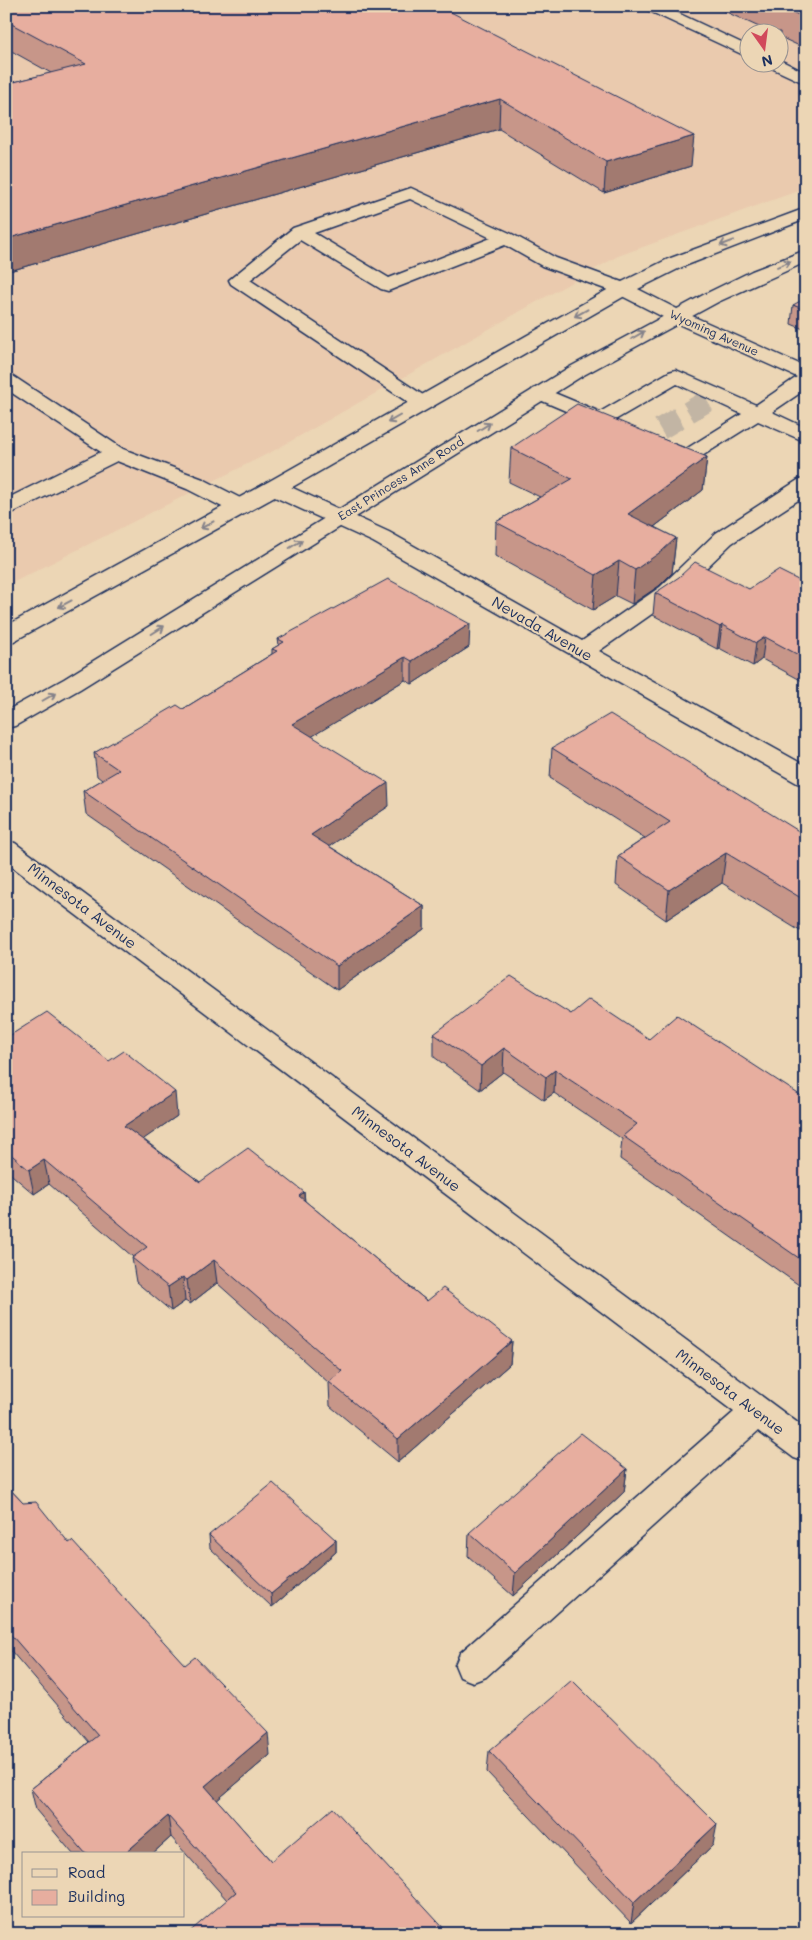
<svg xmlns="http://www.w3.org/2000/svg" width="812" height="1940" font-family="Mali,sans-serif">
	<style>
		.built { fill: #eacaae; fill-rule: evenodd }
		.lines { fill: none; stroke-linecap: round; stroke-linejoin: round }
		.minor-tunnel { stroke: #c2b5a4; stroke-width: 22; stroke-dasharray: 22 11; stroke-linecap: butt }
		.minor-casing { stroke: #1b2f5e; stroke-width: 3 }
		.major-casing { stroke: #1b2f5e; stroke-width: 3 }
		.minor { fill: #ecd6b5; fill-rule: evenodd }
		.major { fill: #ecd6b5; fill-rule: evenodd }
		.wall { fill: #c79689; stroke: #1b2f5e }
		.shaded-wall { fill: #a27a6f; stroke: #1b2f5e }
		.building { fill: #e7ae9f; stroke: #1b2f5e }
		.oneway { stroke: #84828a }
		.labels { text-anchor: middle; stroke-width: 4; stroke-linejoin: round; paint-order: stroke }
		.far-street-label { font-size: 12px; fill: #1b2f5e; stroke: #ecd6b5 }
		.street-label { font-size: 15px; fill: #1b2f5e; stroke: #ecd6b5 }
	</style>
	<rect width="100%" height="100%" fill="#ecd6b5"/>
	<filter id="ink" filterUnits="userSpaceOnUse"><feTurbulence type="fractalNoise" baseFrequency=".02" numOctaves="2"/><feDisplacementMap in="SourceGraphic" scale="10" xChannelSelector="R" yChannelSelector="G"/><feConvolveMatrix kernelMatrix="1 2 1 2 8 2 1 2 1" color-interpolation-filters="sRGB"/></filter>
	<g filter="url(#ink)">
		<path class="built" d="M 6,6 L 806,6 L 806,188 L 618,256 L 275,450 L 6,586 ZM 750,32 L 780,32 L 780,62 L 750,62 Z"/>
		<g class="lines">
			<path class="minor-tunnel" d="M 660,429 L 712,398"/>
			<defs>
				<path id="minor" d="M 643,6 L 663,6 L 750,47 L 750,58 L 645,9 Z
					M 780,60 L 806,73 L 806,84 L 765,65 L 763,62 L 780,62 Z
					M 411,188 L 512,234 L 556,258 L 630,285 L 681,311 L 806,367 L 806,389 L 772,412 L 806,428 L 806,442 L 758,421 L 694,461 L 687,463 L 680,461 L 654,450 L 651,446 L 654,442 L 661,440 L 686,449 L 742,414 L 677,384 L 608,424 L 601,426 L 533,397 L 530,393 L 533,389 L 540,387 L 600,412 L 669,372 L 676,370 L 756,405 L 797,377 L 667,319 L 616,293 L 542,266 L 505,245 L 388,291 L 381,289 L 300,240 L 250,280 L 429,399 L 432,403 L 429,407 L 422,409 L 415,407 L 231,284 L 229,280 L 293,228 ZM 410,199 L 491,238 L 389,278 L 314,233 Z
					M 6,374 L 13,376 L 123,449 L 203,479 L 248,502 L 251,507 L 248,512 L 240,513 L 232,512 L 187,489 L 117,461 L 14,512 L 6,513 L 6,499 L 101,452 L 6,389 Z
					M 806,479 L 806,495 L 732,543 L 676,597 L 599,651 L 806,766 L 806,785 L 797,783 L 373,542 L 266,493 L 263,488 L 266,483 L 274,482 L 282,483 L 389,532 L 582,641 L 660,587 L 716,533 L 798,480 Z
					M 6,841 L 15,843 L 806,1429 L 806,1462 L 794,1458 L 758,1431 L 486,1677 L 473,1682 L 460,1677 L 455,1665 L 460,1653 L 734,1412 L 6,862 Z"/>
				<path id="major" d="M 806,208 L 806,219 L 682,267 L 630,293 L 282,493 L 14,641 L 6,643 L 6,626 L 266,483 L 616,285 L 668,259 Z
					M 806,250 L 806,262 L 718,302 L 582,376 L 80,689 L 15,726 L 6,728 L 6,711 L 64,679 L 568,368 L 705,294 L 752,271 Z"/>
			</defs>
			<use href="#minor" class="minor-casing"/>
			<use href="#major" class="major-casing"/>
			<use href="#minor" class="minor"/>
			<use href="#major" class="major"/>
		</g>
		<path class="wall" d="M 6,6 L 439,6 L 691,166 L 604,193 L 499,129 L 6,272 L 6,84 L 51,73 L 6,48 Z
			M 713,6 L 806,6 L 806,49 L 780,37 L 780,32 L 770,32 Z
			M 793,305 L 806,310 L 806,330 L 791,324 Z
			M 511,448 L 707,457 L 703,490 L 654,527 L 676,538 L 672,573 L 659,586 L 632,604 L 616,596 L 593,610 L 495,556 L 496,522 L 540,497 L 509,482 Z
			M 806,584 L 806,683 L 762,659 L 753,666 L 719,648 L 717,649 L 653,615 L 655,593 L 749,589 Z
			M 278,639 L 469,647 L 412,684 L 405,680 L 312,736 L 389,806 L 329,846 L 424,906 L 424,929 L 337,990 L 86,814 L 83,791 L 102,780 L 97,776 L 94,753 L 183,709 L 272,654 L 272,649 L 279,645 Z
			M 552,748 L 805,835 L 806,927 L 800,931 L 722,883 L 666,920 L 616,885 L 618,856 L 645,838 L 550,778 Z
			M 571,1014 L 649,1039 L 806,1099 L 806,1290 L 620,1159 L 622,1139 L 554,1093 L 544,1100 L 503,1072 L 480,1090 L 434,1057 L 434,1034 Z
			M 6,1038 L 177,1116 L 143,1139 L 200,1182 L 304,1192 L 305,1201 L 427,1301 L 512,1341 L 510,1364 L 398,1462 L 330,1406 L 329,1383 L 217,1283 L 190,1304 L 185,1301 L 171,1311 L 136,1282 L 132,1258 L 133,1257 L 49,1184 L 34,1194 L 6,1170 Z
			M 627,1469 L 624,1492 L 513,1596 L 468,1556 L 469,1533 Z
			M 6,1485 L 23,1503 L 69,1543 L 270,1755 L 217,1800 L 271,1861 L 227,1900 L 171,1837 L 152,1854 L 73,1854 L 36,1810 L 31,1789 L 89,1742 L 6,1645 Z
			M 209,1535 L 336,1540 L 336,1552 L 272,1607 L 210,1548 Z
			M 489,1751 L 713,1845 L 631,1923 L 487,1772 Z"/>
		<path class="shaded-wall" d="M 500,99 L 499,129 L 6,272 L 6,239 Z
			M 694,136 L 691,166 L 604,193 L 606,162 Z
			M 707,457 L 703,490 L 626,548 L 628,514 Z
			M 676,538 L 672,573 L 659,586 L 632,604 L 635,570 Z
			M 619,561 L 616,596 L 593,610 L 596,575 Z
			M 470,624 L 469,647 L 412,684 L 412,661 Z
			M 722,625 L 719,648 L 717,649 L 720,627 Z
			M 765,637 L 762,659 L 753,666 L 756,643 Z
			M 405,657 L 405,680 L 293,748 L 292,724 Z
			M 388,783 L 389,806 L 312,858 L 311,835 Z
			M 726,853 L 722,883 L 666,920 L 669,890 Z
			M 806,901 L 806,927 L 800,931 L 805,901 Z
			M 424,906 L 424,929 L 337,990 L 337,966 Z
			M 504,1048 L 503,1072 L 480,1090 L 481,1066 Z
			M 555,1070 L 554,1093 L 544,1100 L 546,1077 Z
			M 175,1092 L 177,1116 L 128,1150 L 124,1126 Z
			M 44,1160 L 49,1184 L 34,1194 L 29,1170 Z
			M 304,1192 L 305,1216 L 299,1196 Z
			M 214,1260 L 217,1283 L 190,1304 L 187,1280 Z
			M 183,1277 L 185,1301 L 171,1311 L 168,1287 Z
			M 512,1341 L 510,1364 L 398,1462 L 398,1439 Z
			M 627,1469 L 624,1492 L 513,1596 L 515,1573 Z
			M 336,1540 L 336,1552 L 272,1607 L 271,1594 Z
			M 268,1733 L 270,1755 L 208,1808 L 205,1786 Z
			M 168,1816 L 171,1837 L 152,1854 L 124,1854 Z
			M 717,1824 L 713,1845 L 631,1923 L 634,1902 Z"/>
		<path class="building" d="M 6,6 L 439,6 L 694,136 L 606,162 L 500,99 L 6,239 L 6,84 L 86,64 L 6,21 Z
			M 778,6 L 806,6 L 806,18 Z
			M 806,298 L 806,310 L 793,305 Z
			M 577,404 L 707,457 L 628,514 L 676,538 L 662,551 L 635,570 L 619,561 L 596,575 L 496,522 L 572,479 L 511,448 Z
			M 695,562 L 749,589 L 778,570 L 806,584 L 806,659 L 765,637 L 756,643 L 722,625 L 720,627 L 655,593 L 679,577 Z
			M 388,579 L 470,624 L 412,661 L 405,657 L 292,724 L 388,783 L 311,835 L 424,906 L 337,966 L 83,791 L 119,770 L 94,753 L 177,705 L 183,709 L 277,651 L 272,649 L 284,642 L 278,639 Z
			M 610,714 L 805,835 L 806,834 L 806,901 L 726,853 L 669,890 L 618,856 L 670,822 L 552,748 Z
			M 511,976 L 571,1014 L 589,999 L 649,1039 L 677,1015 L 806,1099 L 806,1263 L 623,1136 L 637,1124 L 555,1070 L 546,1077 L 504,1048 L 481,1066 L 434,1034 Z
			M 47,1012 L 109,1061 L 124,1051 L 175,1092 L 124,1126 L 200,1182 L 248,1148 L 304,1192 L 299,1196 L 427,1301 L 443,1288 L 512,1341 L 398,1439 L 329,1382 L 342,1371 L 214,1260 L 187,1280 L 183,1277 L 168,1287 L 132,1258 L 147,1247 L 44,1160 L 29,1170 L 6,1150 L 6,1038 Z
			M 581,1433 L 627,1469 L 515,1573 L 469,1533 Z
			M 273,1483 L 336,1540 L 271,1594 L 209,1535 Z
			M 6,1485 L 23,1503 L 36,1502 L 69,1543 L 72,1541 L 185,1665 L 195,1657 L 268,1733 L 205,1786 L 271,1861 L 333,1808 L 449,1934 L 187,1934 L 236,1892 L 168,1816 L 124,1854 L 86,1854 L 31,1789 L 98,1735 L 6,1629 Z
			M 572,1680 L 717,1824 L 634,1902 L 489,1751 Z"/>
		<defs><path id="oneway-shaft" d="M-6 0H5M1.5-3L5.5 0L1.5 3" fill="none" stroke-width="1.6" stroke-linecap="round" stroke-linejoin="round" transform="scale(1.25)"/></defs>
		<g class="oneway">
			<use href="#oneway-shaft" transform="translate(727 243) rotate(159)"/>
			<use href="#oneway-shaft" transform="translate(784 264) rotate(-22)"/>
			<use href="#oneway-shaft" transform="translate(581 313) rotate(151)"/>
			<use href="#oneway-shaft" transform="translate(638 335) rotate(-30)"/>
			<use href="#oneway-shaft" transform="translate(394 419) rotate(150)"/>
			<use href="#oneway-shaft" transform="translate(484 427) rotate(-32)"/>
			<use href="#oneway-shaft" transform="translate(207 525) rotate(151)"/>
			<use href="#oneway-shaft" transform="translate(296 544) rotate(-32)"/>
			<use href="#oneway-shaft" transform="translate(65 604) rotate(152)"/>
			<use href="#oneway-shaft" transform="translate(158 630) rotate(-32)"/>
			<use href="#oneway-shaft" transform="translate(49 697) rotate(-30)"/>
		</g>
	</g>
	<g class="labels">
		<g class="far-street-label">
			<text transform="translate(714 333) rotate(24)" y="4">Wyoming Avenue</text>
			<text transform="translate(401 479) rotate(-32)" y="4">East Princess Anne Road</text>
		</g>
		<g class="street-label">
			<text transform="translate(542 629) rotate(30)" y="5">Nevada Avenue</text>
			<text transform="translate(82 906) rotate(37)" y="5">Minnesota Avenue</text>
			<text transform="translate(406 1149) rotate(37)" y="5">Minnesota Avenue</text>
			<text transform="translate(730 1392) rotate(37)" y="5">Minnesota Avenue</text>
		</g>
	</g>
	<rect width="812" height="1940" fill="none" stroke="#ecd6b5" stroke-width="25"/>
	<rect x="12" y="12" width="787" height="1915" fill="none" stroke="#1b2f5e" stroke-width="2" filter="url(#ink)"/>
	<rect x="22" y="1852" width="162" height="65" fill="#ecd6b5" stroke="#989392"/>
	<rect x="32" y="1869" width="25" height="8" fill="#ecd6b5" stroke="#989392"/>
	<text x="68" y="1878" font-size="15" fill="#1b2f5e">Road</text>
	<rect x="32" y="1890" width="25" height="15" fill="#e7ae9f" stroke="#989392"/>
	<text x="68" y="1902" font-size="15" fill="#1b2f5e">Building</text>
	<g transform="translate(764 48) rotate(166)"><circle r="24" fill="#ecd6b5" stroke="#989392"/>
	<path d="M0-4L9 19L0 12L-9 19Z" fill="#d1495b"/>
	<text y="-8" font-size="14" font-weight="bold" text-anchor="middle" fill="#1b2f5e">N</text>
	</g>
</svg>
